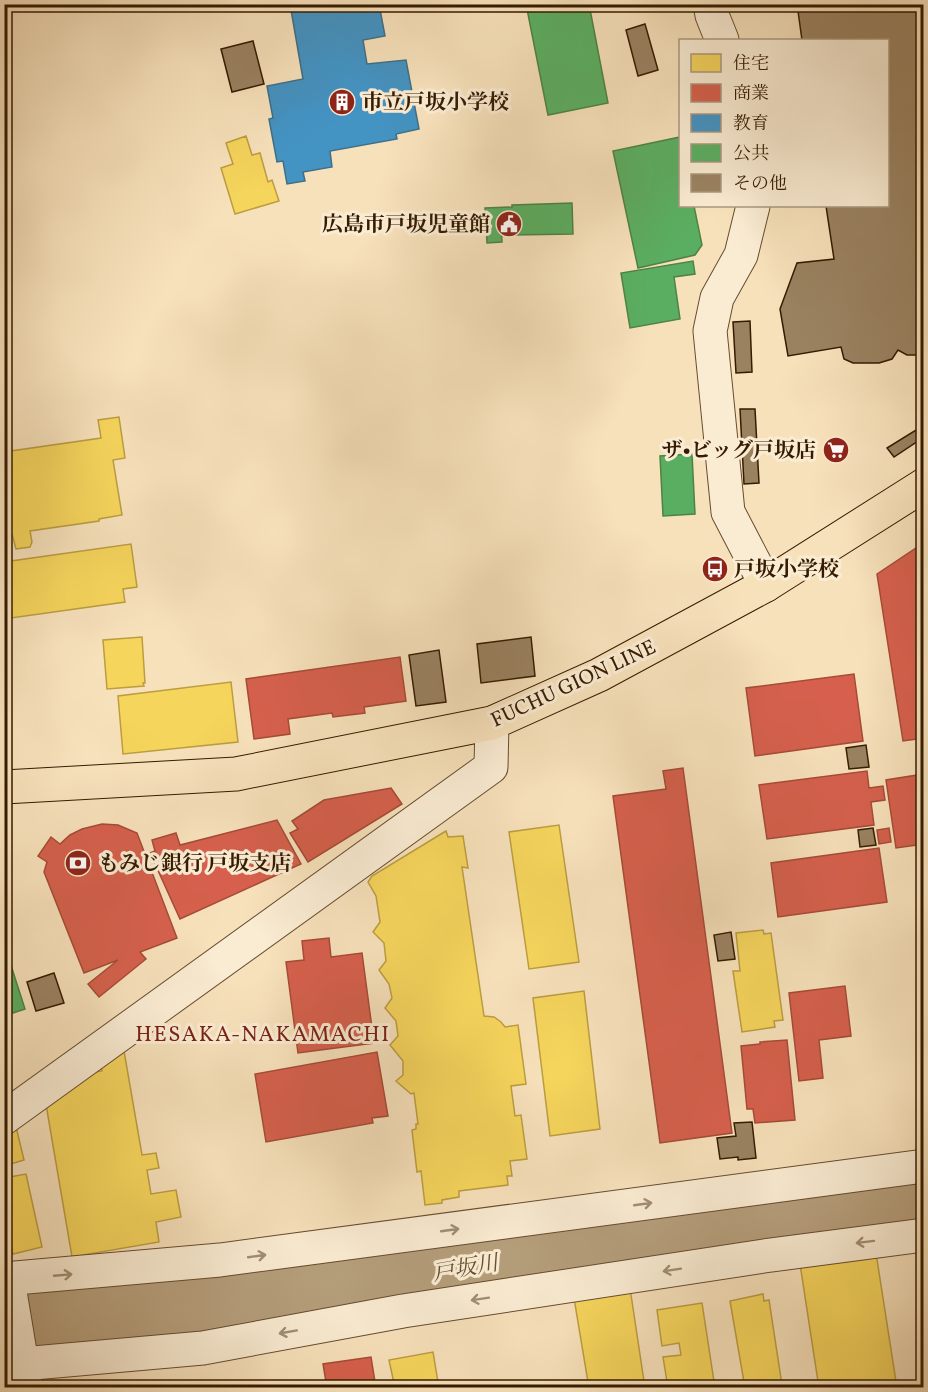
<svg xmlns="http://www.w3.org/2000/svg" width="928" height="1392" font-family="Vollkorn,'Noto Serif JP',serif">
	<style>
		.homes { fill: #f6d55c; stroke: #bc9d40; stroke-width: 1.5 }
		.shops { fill: #d6604d; stroke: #a64b36; stroke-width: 1.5 }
		.schools { fill: #4393c3; stroke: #3f6f88; stroke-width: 1.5 }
		.public { fill: #5aae61; stroke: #4f8244; stroke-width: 1.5 }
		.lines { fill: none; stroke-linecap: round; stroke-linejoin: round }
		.river { stroke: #b59e7b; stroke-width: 74 }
		.building { fill: #9a8261; stroke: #351b00; stroke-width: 1.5 }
		.minor-casing { stroke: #664c2f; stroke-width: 35 }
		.major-casing { stroke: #351b00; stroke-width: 35 }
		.minor { stroke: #faecd3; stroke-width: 33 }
		.major { stroke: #f7e1bb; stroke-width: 33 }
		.oneway { stroke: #a18e74 }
		.labels { text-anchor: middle; stroke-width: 6; stroke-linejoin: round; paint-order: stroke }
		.poi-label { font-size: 21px; font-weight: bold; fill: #351b00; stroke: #faecd3; text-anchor: start }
		.street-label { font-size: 21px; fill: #351b00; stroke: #faecd3 }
		.neighbourhood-label { font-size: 22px; letter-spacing: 1.5px; fill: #7a1f14; stroke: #faecd3 }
		.water-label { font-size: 22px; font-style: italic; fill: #684f31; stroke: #faecd3 }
	</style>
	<rect width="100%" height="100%" fill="#f7e1bb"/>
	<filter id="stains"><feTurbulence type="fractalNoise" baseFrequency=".00333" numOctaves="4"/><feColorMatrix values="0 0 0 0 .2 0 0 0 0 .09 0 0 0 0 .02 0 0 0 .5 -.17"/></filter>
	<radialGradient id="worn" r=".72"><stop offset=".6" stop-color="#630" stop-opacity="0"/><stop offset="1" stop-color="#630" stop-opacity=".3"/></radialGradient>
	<path class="homes" d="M 246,136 L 252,155 L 260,153 L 268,182 L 272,180 L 279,201 L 235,214 L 221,168 L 233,164 L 226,143 Z
		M 119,417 L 125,458 L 113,460 L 122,515 L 99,519 L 99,521 L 30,531 L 32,542 L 30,547 L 16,549 L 12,534 L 4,535 L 4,452 L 101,438 L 98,420 Z
		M 131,544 L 137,587 L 123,589 L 125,602 L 4,619 L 4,562 Z
		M 142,637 L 145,683 L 143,683 L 144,686 L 107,689 L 103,640 Z
		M 231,682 L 238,742 L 123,754 L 118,696 Z
		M 559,825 L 579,962 L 529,969 L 509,832 Z
		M 446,831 L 448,837 L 463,836 L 468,868 L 462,867 L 484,1016 L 494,1017 L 501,1022 L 505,1027 L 518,1025 L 526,1084 L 511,1086 L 515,1116 L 521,1115 L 527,1159 L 510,1161 L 512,1176 L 507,1176 L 508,1185 L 459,1191 L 459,1197 L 442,1200 L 442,1203 L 425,1205 L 421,1171 L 417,1172 L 412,1130 L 416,1129 L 416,1124 L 418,1124 L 414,1093 L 411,1094 L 396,1081 L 403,1075 L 403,1061 L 390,1045 L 398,1036 L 396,1021 L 385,1008 L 392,998 L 389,984 L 379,970 L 386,961 L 384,943 L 373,932 L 380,922 L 376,896 L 368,882 L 372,876 Z
		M 763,930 L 764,934 L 771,933 L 783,1020 L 774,1021 L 775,1027 L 742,1032 L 733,971 L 740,971 L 736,933 Z
		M 584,991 L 600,1129 L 550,1136 L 533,998 Z
		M 124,1051 L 142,1155 L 156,1153 L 159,1168 L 147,1170 L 151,1194 L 176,1190 L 181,1217 L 156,1222 L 159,1242 L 72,1257 L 42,1081 L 102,1071 L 100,1056 Z
		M 11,1106 L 24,1160 L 4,1166 L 4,1119 Z
		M 26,1174 L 42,1247 L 13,1254 L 4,1219 L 4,1178 Z
		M 876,1253 L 897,1388 L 819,1388 L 800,1264 Z
		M 630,1288 L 645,1388 L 589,1388 L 574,1298 Z
		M 763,1294 L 764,1301 L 769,1300 L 782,1385 L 745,1388 L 730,1301 Z
		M 702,1303 L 715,1388 L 668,1388 L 663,1357 L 681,1355 L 679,1343 L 662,1346 L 657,1310 Z
		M 433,1352 L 439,1388 L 395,1388 L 389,1360 Z"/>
	<path class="shops" d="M 919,546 L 924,572 L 924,738 L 903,741 L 877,574 Z
		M 400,657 L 406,701 L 364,707 L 365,713 L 333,717 L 332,713 L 288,719 L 290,734 L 254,739 L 246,679 Z
		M 854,674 L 863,741 L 755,756 L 746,688 Z
		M 683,768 L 732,1133 L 660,1143 L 613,796 L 666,789 L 663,771 Z
		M 867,771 L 869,788 L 883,786 L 885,800 L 871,802 L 874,825 L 767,839 L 759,785 Z
		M 924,774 L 924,844 L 896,848 L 886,780 Z
		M 391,788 L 402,804 L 308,862 L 290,833 L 298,829 L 292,821 L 324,800 Z
		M 277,820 L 301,864 L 180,919 L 150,853 L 155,851 L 152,840 L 176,833 L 180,845 Z
		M 102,824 L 118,825 L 137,833 L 177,938 L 140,952 L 146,959 L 99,997 L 88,984 L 118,960 L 84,973 L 44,872 L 47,862 L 38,856 L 51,837 L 60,844 L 70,835 L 82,829 Z
		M 889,828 L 891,842 L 879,844 L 877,830 Z
		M 879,848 L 887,902 L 778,917 L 771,863 Z
		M 329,938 L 331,957 L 362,953 L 374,1043 L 298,1053 L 286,962 L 304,960 L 302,941 Z
		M 845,986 L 851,1036 L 819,1040 L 823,1078 L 799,1081 L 789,993 Z
		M 787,1040 L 795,1120 L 755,1123 L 753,1109 L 747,1109 L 741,1046 L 760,1044 L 760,1042 Z
		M 377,1052 L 388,1116 L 372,1118 L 373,1123 L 266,1142 L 255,1074 Z
		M 371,1357 L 376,1388 L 327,1388 L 323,1364 Z"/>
	<path class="schools" d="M 290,4 L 379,4 L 385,36 L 363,40 L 367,64 L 406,60 L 419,129 L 396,134 L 397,139 L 330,151 L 332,167 L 303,172 L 305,181 L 287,184 L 283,161 L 277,162 L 269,119 L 273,118 L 267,86 L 303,79 Z"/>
	<path class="public" d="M 526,4 L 589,4 L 608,103 L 548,115 Z
		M 680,137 L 680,206 L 694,206 L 702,245 L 695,255 L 638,268 L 613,151 Z
		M 572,203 L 573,234 L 513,235 L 512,219 L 501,219 L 502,242 L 487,243 L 485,208 L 512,207 L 512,205 Z
		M 693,261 L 695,274 L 674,277 L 680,319 L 630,328 L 621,273 Z
		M 692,454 L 695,514 L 663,516 L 660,456 Z
		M 8,956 L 25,1009 L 4,1016 L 4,957 Z"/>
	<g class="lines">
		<path class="river" d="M 4,1318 L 66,1323 L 282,1298 L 512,1257 L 750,1218 L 924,1195"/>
	</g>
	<path class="building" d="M 797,4 L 924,4 L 924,355 L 907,355 L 898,350 L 892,359 L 879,363 L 853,363 L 844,359 L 841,347 L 788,356 L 780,309 L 797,263 L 834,259 L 826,206 L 888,206 L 888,40 L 802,40 Z
		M 645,24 L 658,70 L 638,76 L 626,30 Z
		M 253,41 L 264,84 L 232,92 L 221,49 Z
		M 750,321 L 752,372 L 736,373 L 733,322 Z
		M 740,409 L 755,409 L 759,483 L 744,484 Z
		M 924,425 L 924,437 L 894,457 L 887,448 Z
		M 531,637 L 535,676 L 481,683 L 477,644 Z
		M 439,650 L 446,702 L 416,706 L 409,655 Z
		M 866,745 L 869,767 L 849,769 L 846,748 Z
		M 873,828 L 876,845 L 860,847 L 858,830 Z
		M 731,932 L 735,959 L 718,961 L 714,935 Z
		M 54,973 L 64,1003 L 36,1011 L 27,982 Z
		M 752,1122 L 756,1158 L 738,1160 L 738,1157 L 720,1159 L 717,1138 L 736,1136 L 734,1123 Z"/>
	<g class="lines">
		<defs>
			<path id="minor" d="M 710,4 L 712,15 L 722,40
				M 753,206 L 741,255 L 717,298 L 710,331 L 728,512 L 766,585
				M 4,1118 L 491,767 L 492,723
				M 4,1279 L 220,1260 L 924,1166
				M 8,1280 L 26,1388
				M 4,1362 L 22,1364 L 203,1348 L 403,1311 L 764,1256 L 924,1235"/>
			<path id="major" d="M 4,787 L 236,774 L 492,723 L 599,675 L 766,585 L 924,485"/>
		</defs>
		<use href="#minor" class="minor-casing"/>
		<use href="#major" class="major-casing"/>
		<use href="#minor" class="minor"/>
		<use href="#major" class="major"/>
	</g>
	<defs><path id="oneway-shaft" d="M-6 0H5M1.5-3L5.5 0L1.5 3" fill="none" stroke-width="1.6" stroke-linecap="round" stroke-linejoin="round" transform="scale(1.5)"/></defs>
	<g class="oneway">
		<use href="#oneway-shaft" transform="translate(643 1204) rotate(-8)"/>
		<use href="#oneway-shaft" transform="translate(450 1230) rotate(-8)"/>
		<use href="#oneway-shaft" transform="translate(865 1242) rotate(173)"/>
		<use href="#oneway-shaft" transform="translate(257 1256) rotate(-8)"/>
		<use href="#oneway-shaft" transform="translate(672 1270) rotate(171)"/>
		<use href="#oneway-shaft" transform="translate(63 1275) rotate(-5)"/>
		<use href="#oneway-shaft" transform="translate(480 1299) rotate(171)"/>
		<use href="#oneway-shaft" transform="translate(288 1332) rotate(170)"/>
	</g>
	<defs>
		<symbol id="building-disc" viewBox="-11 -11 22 22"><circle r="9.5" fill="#8f2418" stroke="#faecd3"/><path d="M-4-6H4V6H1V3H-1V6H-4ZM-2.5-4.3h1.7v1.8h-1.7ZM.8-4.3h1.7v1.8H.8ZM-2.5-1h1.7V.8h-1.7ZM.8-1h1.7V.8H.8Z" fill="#fff"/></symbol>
		<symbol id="civic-disc" viewBox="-11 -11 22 22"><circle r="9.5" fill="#8f2418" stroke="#faecd3"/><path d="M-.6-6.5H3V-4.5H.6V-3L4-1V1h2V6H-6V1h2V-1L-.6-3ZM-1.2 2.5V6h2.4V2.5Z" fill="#fff"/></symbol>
		<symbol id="supermarket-disc" viewBox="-11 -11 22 22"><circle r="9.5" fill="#8f2418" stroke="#faecd3"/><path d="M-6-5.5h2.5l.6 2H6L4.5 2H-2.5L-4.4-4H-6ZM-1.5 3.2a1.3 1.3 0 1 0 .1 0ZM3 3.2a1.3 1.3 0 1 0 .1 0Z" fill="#fff"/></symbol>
		<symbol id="bus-disc" viewBox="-11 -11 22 22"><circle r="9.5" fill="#8f2418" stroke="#faecd3"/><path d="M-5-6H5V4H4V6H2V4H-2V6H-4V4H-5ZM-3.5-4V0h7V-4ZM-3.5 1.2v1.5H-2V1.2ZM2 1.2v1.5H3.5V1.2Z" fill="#fff"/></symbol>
		<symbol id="bank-disc" viewBox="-11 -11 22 22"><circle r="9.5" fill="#8f2418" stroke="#faecd3"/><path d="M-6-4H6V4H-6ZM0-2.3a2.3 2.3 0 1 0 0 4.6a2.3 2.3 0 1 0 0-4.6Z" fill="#fff"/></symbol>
	</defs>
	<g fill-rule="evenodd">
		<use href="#building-disc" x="327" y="87" width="30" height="30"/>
		<use href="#civic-disc" x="494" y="209" width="30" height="30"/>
		<use href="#supermarket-disc" x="821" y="435" width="30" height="30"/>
		<use href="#bus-disc" x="700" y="554" width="30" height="30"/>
		<use href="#bank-disc" x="63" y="848" width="30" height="30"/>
	</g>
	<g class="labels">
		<g class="poi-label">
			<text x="362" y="109">市立戸坂小学校</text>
			<text x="490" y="231" text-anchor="end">広島市戸坂児童館</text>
			<text x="816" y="457" text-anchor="end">ザ•ビッグ戸坂店</text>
			<text x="734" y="576">戸坂小学校</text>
			<text x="98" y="870">もみじ銀行 戸坂支店</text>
		</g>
		<g class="street-label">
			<text transform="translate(573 683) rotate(-25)" y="7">FUCHU GION LINE</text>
		</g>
		<g class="neighbourhood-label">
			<text x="263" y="1041">HESAKA-NAKAMACHI</text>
		</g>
		<g class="water-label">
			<text transform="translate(465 1267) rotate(-10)" y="8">戸坂川</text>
		</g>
	</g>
	<rect width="928" height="1392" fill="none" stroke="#f7e1bb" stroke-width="24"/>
	<rect x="6" y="6" width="916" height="1380" fill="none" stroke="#351b00" stroke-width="3"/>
	<rect x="12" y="12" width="904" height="1368" fill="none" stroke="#351b00" stroke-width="1.5"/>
	<rect x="679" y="39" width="210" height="168" fill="#faecd3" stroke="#ab987f" stroke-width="1.5"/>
	<rect x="691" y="54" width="30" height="18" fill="#f6d55c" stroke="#ab987f" stroke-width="1.5"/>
	<text x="733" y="69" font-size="18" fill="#351b00">住宅</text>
	<rect x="691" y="84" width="30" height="18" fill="#d6604d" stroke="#ab987f" stroke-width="1.5"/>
	<text x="733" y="99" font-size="18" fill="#351b00">商業</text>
	<rect x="691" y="114" width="30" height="18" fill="#4393c3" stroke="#ab987f" stroke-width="1.5"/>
	<text x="733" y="129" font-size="18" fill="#351b00">教育</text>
	<rect x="691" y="144" width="30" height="18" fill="#5aae61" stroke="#ab987f" stroke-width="1.5"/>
	<text x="733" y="159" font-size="18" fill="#351b00">公共</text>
	<rect x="691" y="174" width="30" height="18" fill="#9a8261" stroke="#ab987f" stroke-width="1.5"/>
	<text x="733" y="189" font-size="18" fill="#351b00">その他</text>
	<rect width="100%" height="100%" filter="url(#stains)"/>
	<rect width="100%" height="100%" fill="url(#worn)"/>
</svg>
